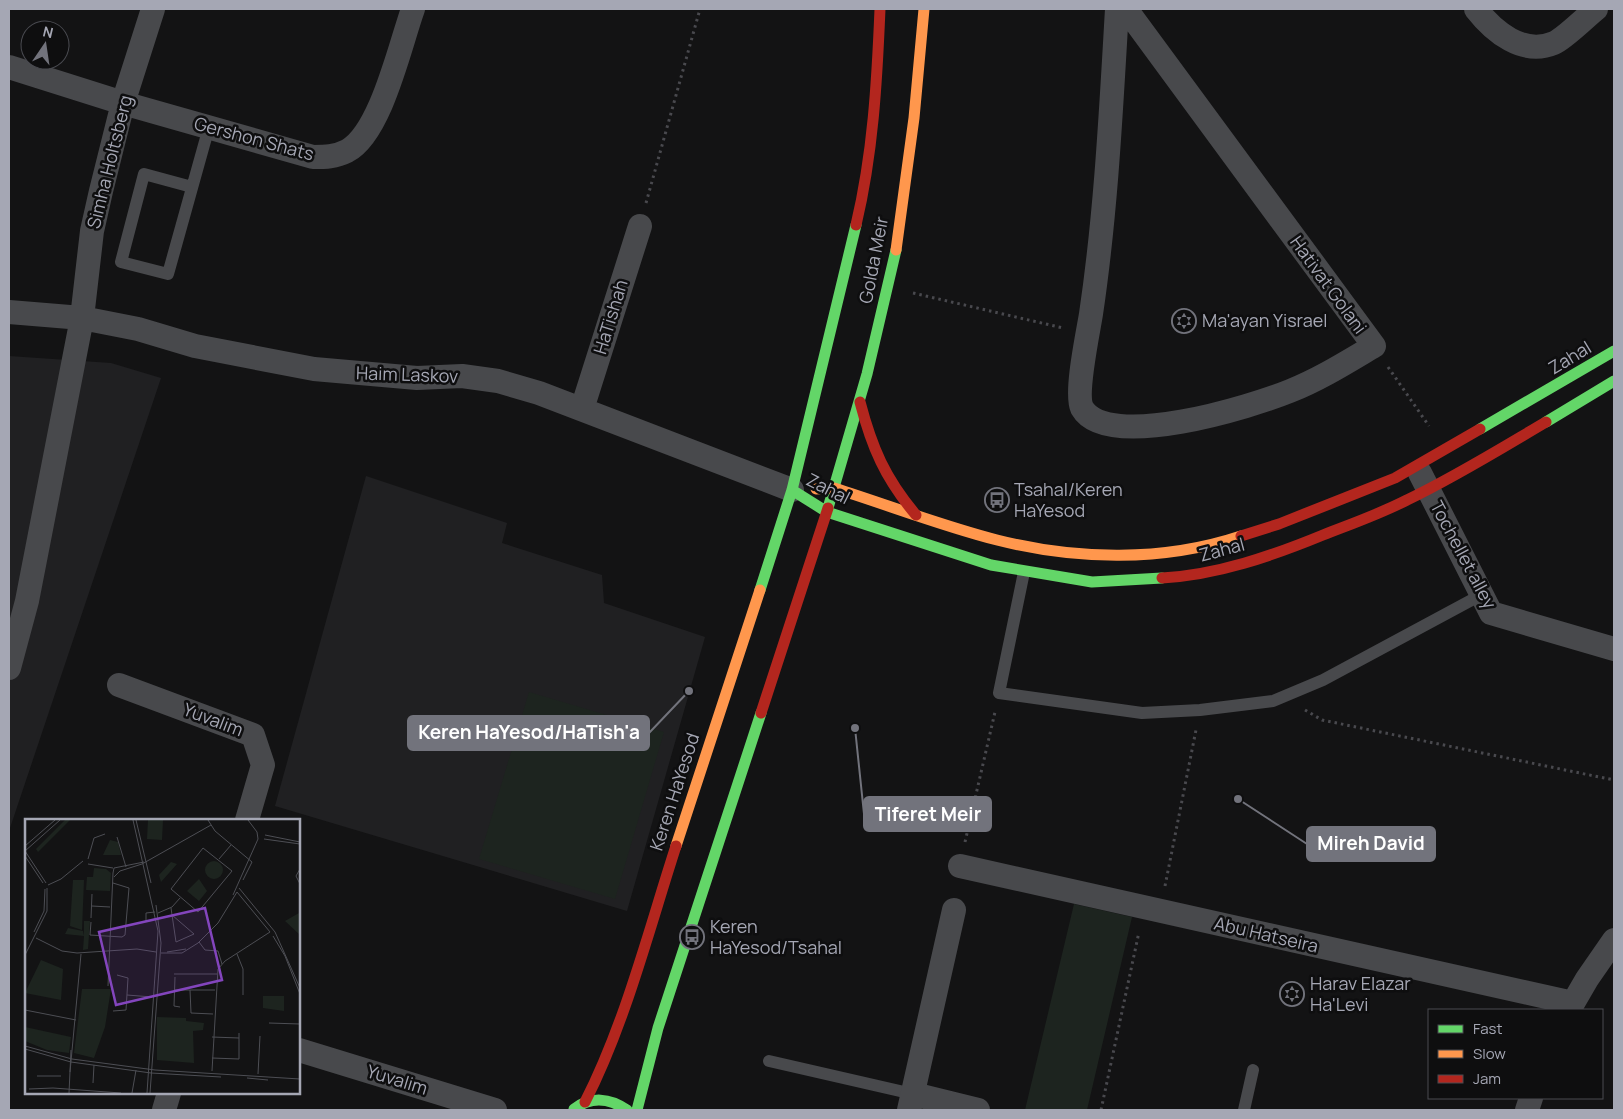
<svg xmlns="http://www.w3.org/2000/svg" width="1623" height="1119" font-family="Manrope,sans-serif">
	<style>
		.built { fill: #202022 }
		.green { fill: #1d241f }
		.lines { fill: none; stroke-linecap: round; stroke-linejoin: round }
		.path { stroke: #49494e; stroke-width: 3; stroke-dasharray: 2.5 4; stroke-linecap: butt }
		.lane { stroke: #48494c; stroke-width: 12 }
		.street { stroke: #48494c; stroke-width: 24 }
		.fast { stroke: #63d668; stroke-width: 11 }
		.slow { stroke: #ff974d; stroke-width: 11 }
		.jam { stroke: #b3261e; stroke-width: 11 }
		.labels { text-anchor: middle; stroke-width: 5; stroke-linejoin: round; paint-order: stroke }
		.street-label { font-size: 18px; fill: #a5a7b4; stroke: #0e0e0f }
		.poi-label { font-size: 18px; fill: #a5a7b4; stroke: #0e0e0f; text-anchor: start }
		.inset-road { fill: none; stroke: #4d4e54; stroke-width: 1 }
		.view { fill: #8345bd; fill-opacity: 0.15; stroke: #8345bd; stroke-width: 2.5 }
		.inset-edge { fill: none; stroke: #a5a7b4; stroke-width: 2.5 }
		.leader { fill: none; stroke: #72737c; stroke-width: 2 }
		.callout-dot { fill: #72737c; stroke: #0e0e0f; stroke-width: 2 }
		.callout { fill: #72737c; stroke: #72737c; stroke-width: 2 }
		.callout-label { font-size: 19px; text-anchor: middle; font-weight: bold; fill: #fff }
	</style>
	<rect width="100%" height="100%" fill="#131314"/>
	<path class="built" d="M 9,356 L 111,363 L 161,378 L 9,831 Z
		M 366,476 L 507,523 L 502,543 L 602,575 L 604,603 L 705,637 L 627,911 L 275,806 Z"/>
	<path class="green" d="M 529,692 L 664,732 L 615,899 L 479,859 Z
		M 1074,904 L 1132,917 L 1087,1110 L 1025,1110 Z"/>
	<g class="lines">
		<path class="path" d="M 646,203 L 700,9
			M 913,293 L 1063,328
			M 1388,367 L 1429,426
			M 1305,710 L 1322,720 L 1614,780
			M 965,842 L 995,712
			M 1165,886 L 1196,730
			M 1101,1110 L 1139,932"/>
		<path class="lane" d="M 192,187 L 144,174 L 121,262 L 168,274 L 209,127
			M 1024,572 L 999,693 L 1142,713 L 1200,710 L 1273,701 L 1323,680 L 1481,595
			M 769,1061 L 913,1094
			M 1244,1110 L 1253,1070"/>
		<path class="street" d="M 1117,9 C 1111,111 1106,213 1091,314 C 1088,333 1075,393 1082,408 C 1107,452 1253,406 1290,391 C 1320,379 1347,362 1374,346 L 1126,9
			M 1476,9 C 1494,32 1523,56 1554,43 C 1564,39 1586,17 1596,9
			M 9,67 L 123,103 L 313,157 C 325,157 335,157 347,151 C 381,133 400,45 413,9
			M 9,312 L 82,318 L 138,329 L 195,346 L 314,369 L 417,378 L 462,376 L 498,381 L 539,393 L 792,490
			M 582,409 L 640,226
			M 1420,473 L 1491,613 L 1614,649
			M 9,668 L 27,601 L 82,318 L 92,231 L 101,191 L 123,103 L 153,9
			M 119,685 L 253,735 L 263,765 L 247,820
			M 960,866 L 1573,1003
			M 1569,1010 L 1587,979 L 1614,940
			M 299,1050 L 495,1110
			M 913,1094 L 978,1110
			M 164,1110 L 169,1093
			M 909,1110 L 954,910
			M 1527,1110 L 1531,1098"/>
		<path class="fast" d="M 1546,422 L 1614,381
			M 1480,429 L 1614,351
			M 792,490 L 827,512 L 991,565 L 1092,582 L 1162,578
			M 828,508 L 867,374 L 896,250
			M 760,590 L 792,490 L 856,225
			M 574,1109 C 591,1096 610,1098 627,1110
			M 637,1110 L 658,1028 L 761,713"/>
		<path class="slow" d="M 896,250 L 914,118 L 924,9
			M 816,489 L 834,488 C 888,505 942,526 997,540 C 1076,560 1163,562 1241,536
			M 676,846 L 760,590"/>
		<path class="jam" d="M 856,225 C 873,154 877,82 880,9
			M 860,402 C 872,448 885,478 916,515
			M 1241,536 L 1279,524 L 1395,478 L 1480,429
			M 1162,578 C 1217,575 1272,556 1323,535 C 1351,524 1380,514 1407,500 C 1455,477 1500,449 1546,422
			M 761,713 L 828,508
			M 585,1102 C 625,1024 649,929 676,846"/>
	</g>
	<defs>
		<symbol id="synagogue-ring" viewBox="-11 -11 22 22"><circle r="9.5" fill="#0e0e0f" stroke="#72737c" stroke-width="1.5"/><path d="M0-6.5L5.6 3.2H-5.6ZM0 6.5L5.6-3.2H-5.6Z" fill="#72737c"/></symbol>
		<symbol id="bus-ring" viewBox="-11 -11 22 22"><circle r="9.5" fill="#0e0e0f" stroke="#72737c" stroke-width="1.5"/><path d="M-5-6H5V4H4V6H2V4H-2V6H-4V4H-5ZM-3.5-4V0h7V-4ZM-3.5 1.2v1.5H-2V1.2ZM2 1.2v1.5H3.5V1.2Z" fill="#72737c"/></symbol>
	</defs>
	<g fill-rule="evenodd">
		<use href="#synagogue-ring" x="1170" y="307" width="28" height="28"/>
		<use href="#bus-ring" x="983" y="486" width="28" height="28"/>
		<use href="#bus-ring" x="678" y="923" width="28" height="28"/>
		<use href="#synagogue-ring" x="1278" y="980" width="28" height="28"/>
	</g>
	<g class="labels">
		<g class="street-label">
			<text transform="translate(254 139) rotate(15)" y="6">Gershon Shats</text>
			<text transform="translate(110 162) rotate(-76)" y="6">Simha Holtsberg</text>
			<text transform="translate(874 260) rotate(-79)" y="6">Golda Meir</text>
			<text transform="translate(1328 285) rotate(54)" y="6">Hativat Golani</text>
			<text transform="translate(611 317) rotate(-73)" y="6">HaTishah</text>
			<text transform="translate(1570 358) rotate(-31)" y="6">Zahal</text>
			<text transform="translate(407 375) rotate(2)" y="6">Haim Laskov</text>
			<text transform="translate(828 489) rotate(27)" y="6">Zahal</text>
			<text transform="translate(1222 550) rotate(-15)" y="6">Zahal</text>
			<text transform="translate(1463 555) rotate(62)" y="6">Tochellet alley</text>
			<text transform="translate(213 720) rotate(21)" y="6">Yuvalim</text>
			<text transform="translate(675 792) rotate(-72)" y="6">Keren HaYesod</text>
			<text transform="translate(1266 935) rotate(13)" y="6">Abu Hatseira</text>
			<text transform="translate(397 1080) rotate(17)" y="6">Yuvalim</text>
		</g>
		<g class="poi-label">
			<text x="1202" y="327">Ma'ayan Yisrael</text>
			<text x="1014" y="496">Tsahal/Keren<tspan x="1014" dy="21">HaYesod</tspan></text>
			<text x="710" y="933">Keren<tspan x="710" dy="21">HaYesod/Tsahal</tspan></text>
			<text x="1310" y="990">Harav Elazar<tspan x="1310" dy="21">Ha'Levi</tspan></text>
		</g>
	</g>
	<g transform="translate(25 819)">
		<rect width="275" height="275" fill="#131314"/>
		<path d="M 40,1 L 45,1 L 13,33 L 11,30 ZM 123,1 L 138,1 L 137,21 L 122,20 ZM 85,21 L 93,23 L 96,36 L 78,36 ZM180 51a9 9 0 1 1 18 0a9 9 0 1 1-18 0ZM 146,43 L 152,45 L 136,63 L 134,56 ZM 69,49 L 81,50 L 86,54 L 85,72 L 61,71 L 62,58 L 68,58 ZM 174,60 L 182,72 L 174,82 L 162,72 ZM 48,61 L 59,61 L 57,111 L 45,107 ZM 274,94 L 275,96 L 275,116 L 260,102 ZM 59,102 L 65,102 L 63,130 L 58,131 L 59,117 L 40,115 L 43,109 L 58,112 L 59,117 ZM 16,141 L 38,150 L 36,181 L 0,174 ZM 57,170 L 86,170 L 80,208 L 69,239 L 49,234 ZM 238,177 L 259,177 L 259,192 L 238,189 ZM 132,198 L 161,199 L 161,202 L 179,204 L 178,211 L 168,212 L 169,244 L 132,241 ZM 0,208 L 46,218 L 44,234 L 22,231 L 0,222 Z" fill="#1d241f"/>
		<path class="inset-road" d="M 108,1 L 133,112 L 122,274M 111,1 L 126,64M 183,1 L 190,12 L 227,43M 240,16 L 275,23M 92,18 L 101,48M 239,20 L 275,25M 0,27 L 30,1M 178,29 L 207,52 L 173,93 L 146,70 ZM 0,32 L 21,64M 0,32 L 35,1M 0,37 L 18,64M 63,40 L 69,19 L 80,15M 194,40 L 206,26M 63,45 L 88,49M 275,50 L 271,57 L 275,65M 88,54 L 89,49 L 119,43M 89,58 L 95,52 L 117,45 L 186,6M 218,61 L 227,43M 23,66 L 36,60 L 58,42M 214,69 L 250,113 L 275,169M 212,73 L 245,113M 208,76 L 233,20 L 232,13 L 223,1M 67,87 L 85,88M 146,89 L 151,123 L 169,115 L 147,96M 133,94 L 147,88 L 155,79M 66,99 L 67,75M 121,102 L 121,94 L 130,93M 66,103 L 65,116 L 97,118 L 100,116 L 104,69 L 88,64M 9,113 L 19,92 L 20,70M 248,117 L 260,137 L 275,175M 11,119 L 37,132 L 52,134 L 112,130 L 131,133M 174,123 L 180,131 L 193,132 L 197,145M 142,133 L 161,130M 136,134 L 157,134 L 173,124 L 193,104 L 212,73M 212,135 L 218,150 L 218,176M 0,136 L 22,92 L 22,69M 149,155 L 192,155M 150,158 L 149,187 L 155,188M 83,167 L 88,54M 150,171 L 190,171M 165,171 L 166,194 L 188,195M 102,176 L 127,178M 0,191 L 51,201M 88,192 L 101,191 L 103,159 L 92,156M 244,204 L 275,205M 187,218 L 214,219M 0,227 L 47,240 L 130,251 L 275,260M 0,230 L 46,243 L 126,254 L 196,258M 187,239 L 214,240 L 214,214M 187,252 L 193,150 L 200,142 L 245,113M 45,253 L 56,135M 233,255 L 235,217M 12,257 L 36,257M 222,259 L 243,261M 68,264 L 69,246M 4,270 L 28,269 L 96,274M 44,274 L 46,231M 107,274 L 111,251M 125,274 L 136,124 L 131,86"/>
		<path class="view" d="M 180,89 L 197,161 L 91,186 L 74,113 Z"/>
		<rect width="275" height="275" class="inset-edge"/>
	</g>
	<path class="leader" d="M689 691L649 733M855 728L864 814M1238 799L1307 844"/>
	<g class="callout-dot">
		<circle cx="689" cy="691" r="5"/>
		<circle cx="855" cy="728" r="5"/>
		<circle cx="1238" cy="799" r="5"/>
	</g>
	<g class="callout">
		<rect x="408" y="716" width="241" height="34" rx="5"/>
		<rect x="864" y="797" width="127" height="34" rx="5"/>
		<rect x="1307" y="827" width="128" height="34" rx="5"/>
	</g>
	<g class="callout-label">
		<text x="529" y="739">Keren HaYesod/HaTish'a</text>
		<text x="928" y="821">Tiferet Meir</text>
		<text x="1371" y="850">Mireh David</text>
	</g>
	<rect width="1623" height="1119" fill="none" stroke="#a5a7b4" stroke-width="20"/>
	<rect x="1428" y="1009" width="175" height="90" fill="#0e0e0f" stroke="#4a4b51"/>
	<rect x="1438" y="1025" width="25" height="8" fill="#63d668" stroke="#4a4b51"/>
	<text x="1473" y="1034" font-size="15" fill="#a5a7b4">Fast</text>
	<rect x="1438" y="1050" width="25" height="8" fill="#ff974d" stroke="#4a4b51"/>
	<text x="1473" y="1059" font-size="15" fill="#a5a7b4">Slow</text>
	<rect x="1438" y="1075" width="25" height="8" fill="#b3261e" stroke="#4a4b51"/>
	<text x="1473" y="1084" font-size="15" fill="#a5a7b4">Jam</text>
	<g transform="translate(45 45) rotate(13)"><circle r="24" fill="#0e0e0f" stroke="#4a4b51"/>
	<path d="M0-4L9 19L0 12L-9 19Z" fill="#72737c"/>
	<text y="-8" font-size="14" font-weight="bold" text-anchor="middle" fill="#a5a7b4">N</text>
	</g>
</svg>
